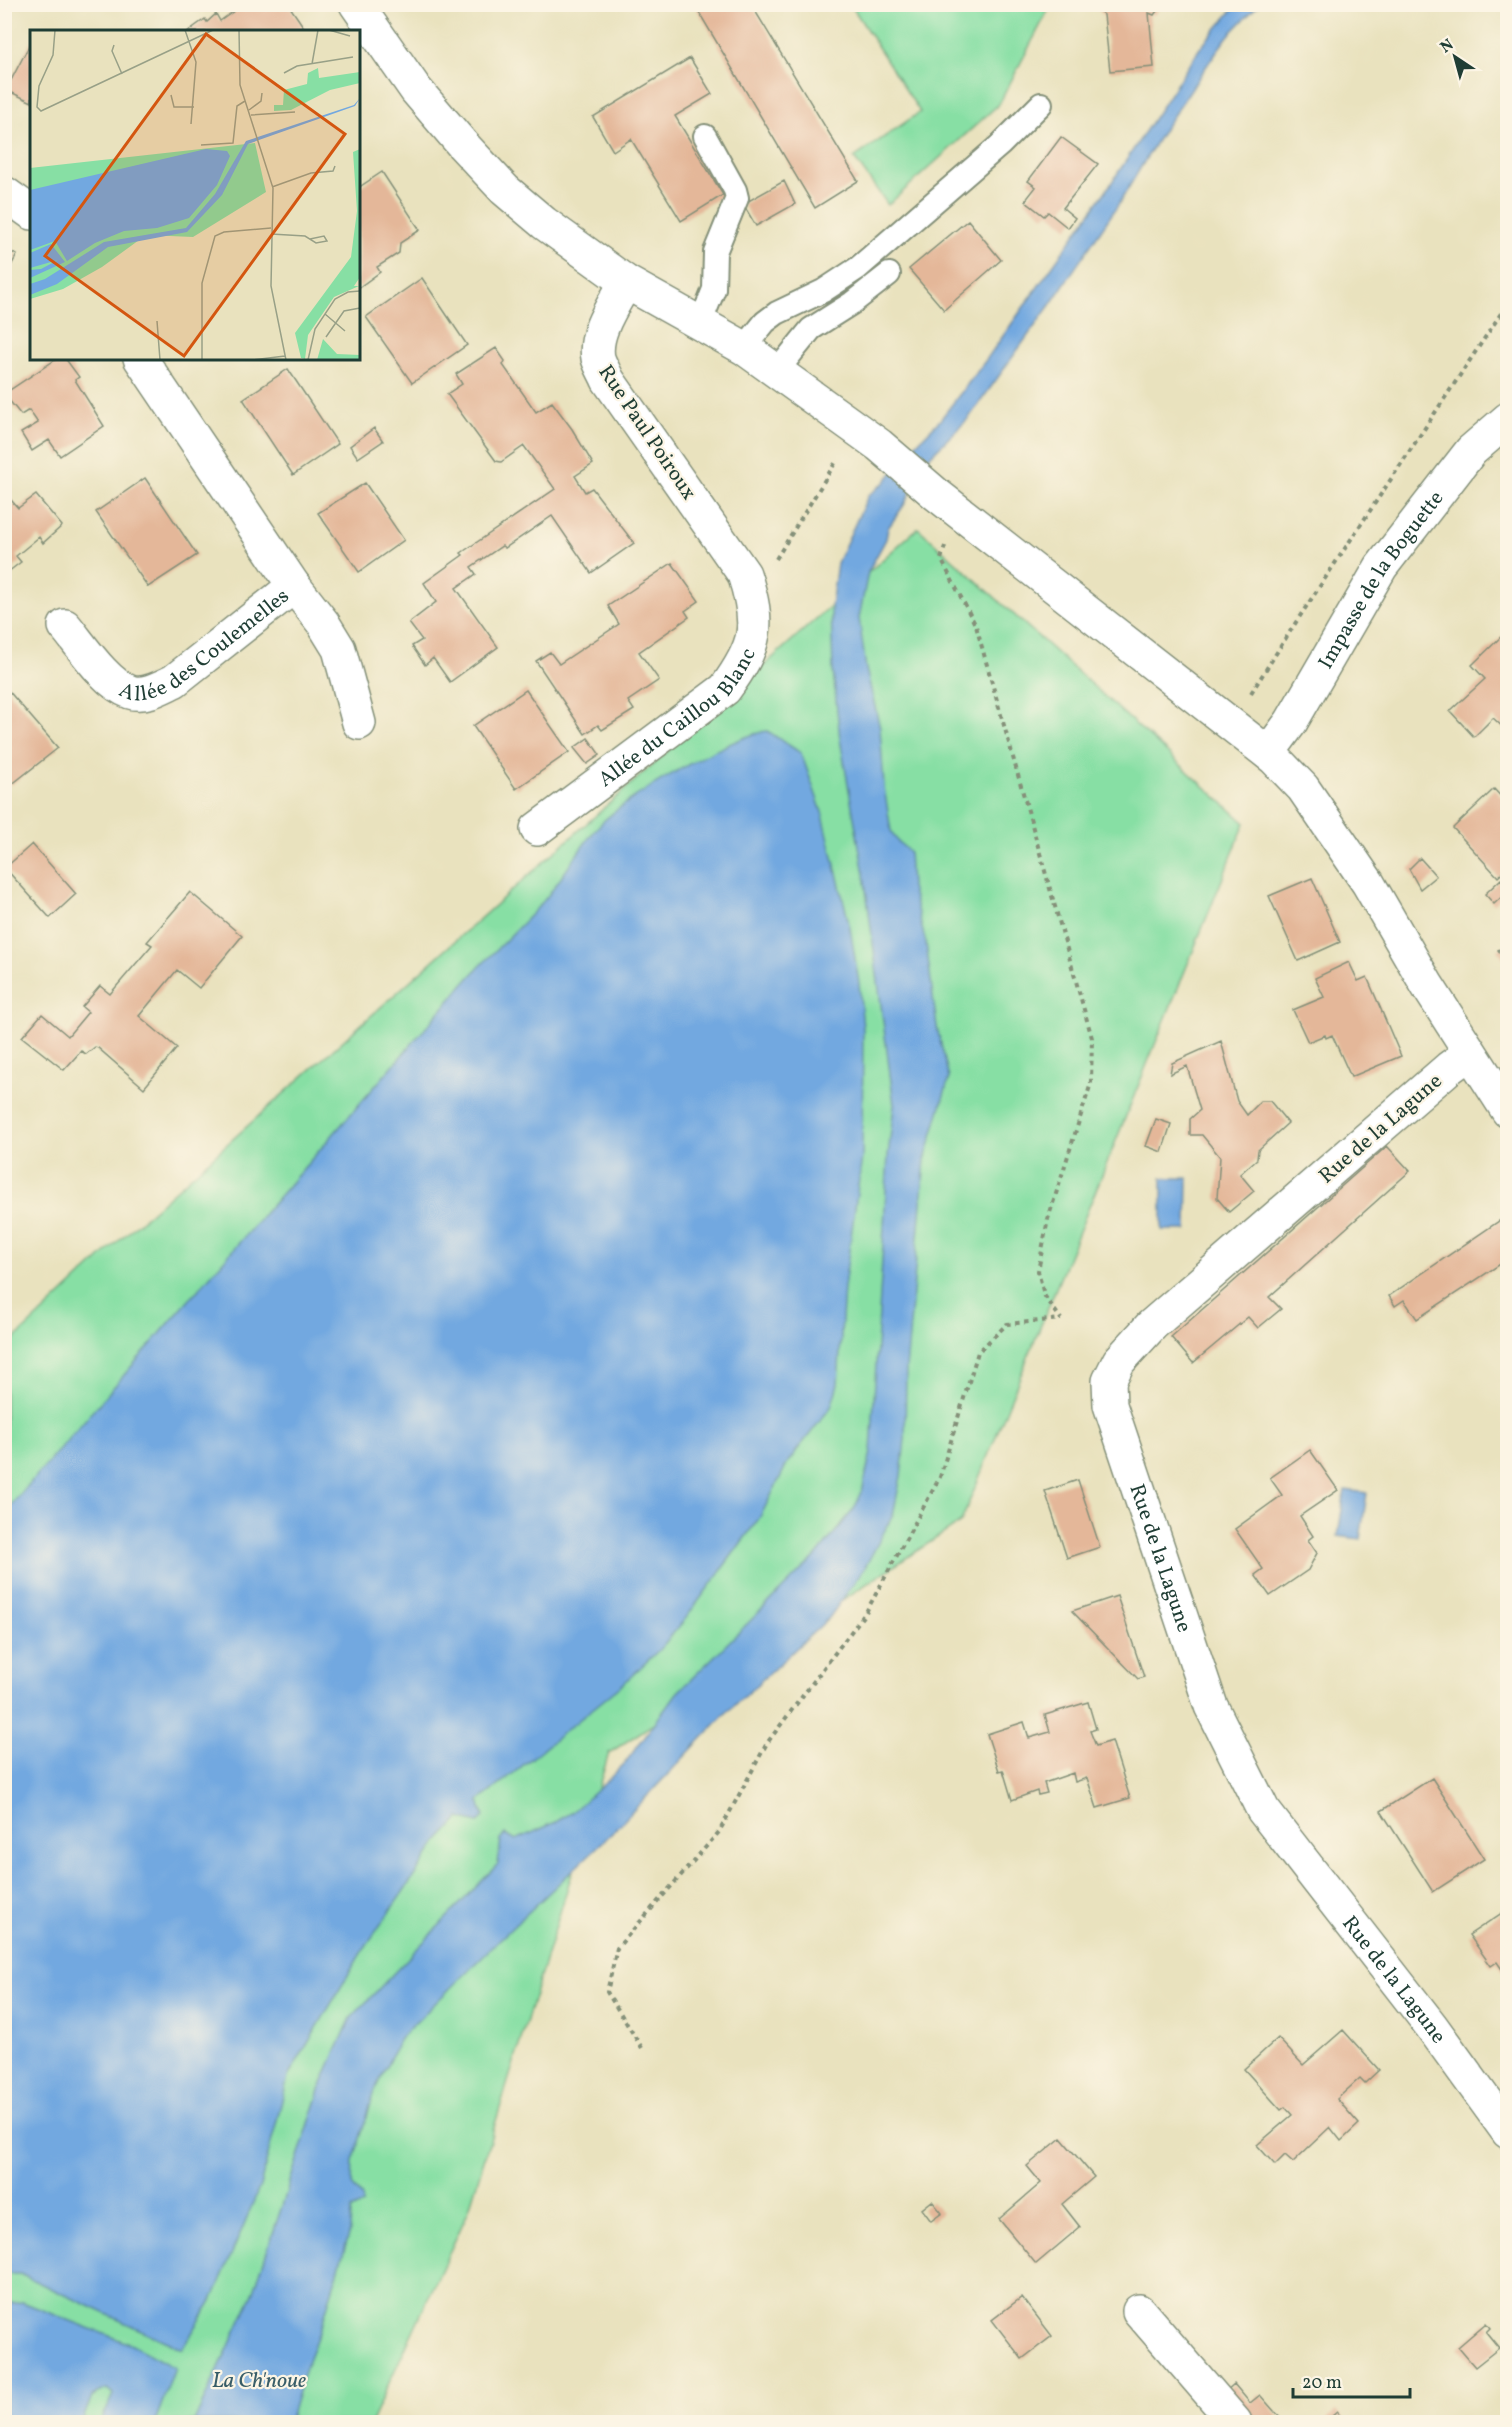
<svg xmlns="http://www.w3.org/2000/svg" width="1512" height="2427" font-family="Vollkorn,serif">
	<style>
		.green { fill: #87dfa4; stroke: #538e6c; stroke-width: 1.5 }
		.water { fill: #72a8e0; stroke: #48728a; stroke-width: 1.5 }
		.building { fill: #e4b799 }
		.lines { fill: none; stroke-linecap: round; stroke-linejoin: round }
		.service-casing { stroke: #849079; stroke-width: 26 }
		.minor-casing { stroke: #849079; stroke-width: 36 }
		.secondary-casing { stroke: #849079; stroke-width: 36 }
		.path { stroke: #849079; stroke-width: 4; stroke-dasharray: 4.5 4.5; stroke-linecap: butt }
		.service { stroke: #fff; stroke-width: 22 }
		.minor { stroke: #fff; stroke-width: 33 }
		.secondary { stroke: #fff; stroke-width: 33 }
		.labels { text-anchor: middle; stroke-width: 4.5; stroke-linejoin: round; paint-order: stroke }
		.street-label { font-size: 21px; fill: #1f3d34; stroke: #fcf5e5 }
		.water-label { font-size: 22px; font-style: italic; fill: #385d68; stroke: #fcf5e5 }
		.inset-road { fill: none; stroke: #98a087; stroke-width: 1.5 }
		.view { fill: #d45610; fill-opacity: 0.15; stroke: #d45610; stroke-width: 3 }
		.inset-edge { fill: none; stroke: #1f3d34; stroke-width: 3 }
	</style>
	<rect width="100%" height="100%" fill="#fcf5e5"/>
	<filter id="ink" filterUnits="userSpaceOnUse"><feTurbulence type="fractalNoise" baseFrequency=".0167" numOctaves="2"/><feDisplacementMap in="SourceGraphic" scale="12" xChannelSelector="R" yChannelSelector="G"/><feConvolveMatrix kernelMatrix="1 2 1 2 8 2 1 2 1" color-interpolation-filters="sRGB"/></filter>
	<filter id="wash" filterUnits="userSpaceOnUse"><feTurbulence type="fractalNoise" baseFrequency=".008" numOctaves="4" result="noise"/><feDisplacementMap in="SourceGraphic" scale="24" xChannelSelector="R" yChannelSelector="G"/><feGaussianBlur stdDeviation="1.35" result="paint"/><feColorMatrix in="noise" values="0 0 0 0 0 0 0 0 0 0 0 0 0 0 0 0 0 1.4 0 .05"/><feComposite in="paint" operator="in"/></filter>
	<g filter="url(#wash)">
		<rect width="100%" height="100%" fill="#e9e2be"/>
		<path class="green" d="M 851,5 L 1051,5 L 999,104 L 888,205 L 854,158 L 920,112 Z
			M 918,528 L 1245,823 L 961,1522 L 609,1753 L 468,2212 L 371,2422 L 5,2422 L 5,1348 L 114,1245 Z"/>
		<path class="water" d="M 1237,5 L 1258,5 L 1228,36 L 1214,55 L 1164,129 L 1118,205 L 1050,305 L 968,419 L 927,459 L 904,505 L 888,528 L 886,539 L 868,572 L 859,618 L 866,669 L 880,728 L 884,787 L 891,831 L 898,842 L 909,851 L 911,887 L 926,943 L 937,1027 L 949,1078 L 925,1160 L 906,1369 L 905,1439 L 901,1476 L 893,1515 L 864,1569 L 829,1618 L 725,1714 L 612,1833 L 497,1942 L 400,2038 L 375,2090 L 353,2161 L 352,2185 L 362,2197 L 363,2204 L 351,2210 L 350,2231 L 322,2324 L 305,2368 L 289,2422 L 194,2422 L 253,2294 L 324,2078 L 351,2018 L 498,1864 L 501,1839 L 506,1834 L 516,1840 L 556,1822 L 572,1812 L 605,1783 L 625,1763 L 677,1693 L 816,1556 L 854,1509 L 862,1492 L 871,1452 L 888,1156 L 894,1105 L 864,874 L 840,739 L 833,671 L 831,607 L 837,563 L 868,496 L 885,482 L 912,448 L 940,420 L 986,360 L 1110,185 L 1202,45 Z
			M 767,731 L 801,753 L 811,781 L 823,815 L 850,928 L 859,983 L 863,1028 L 862,1157 L 844,1287 L 838,1384 L 831,1407 L 788,1462 L 760,1517 L 686,1618 L 660,1649 L 622,1685 L 479,1801 L 484,1816 L 478,1823 L 460,1818 L 436,1844 L 361,1953 L 288,2077 L 260,2186 L 212,2301 L 182,2349 L 20,2274 L 5,2274 L 5,1512 L 469,978 C 492,953 517,930 540,905 C 561,882 576,852 597,828 C 620,800 731,736 767,731 Z
			M 1162,1178 L 1188,1178 L 1187,1230 L 1162,1230 Z
			M 1345,1490 L 1367,1493 L 1360,1539 L 1338,1536 Z
			M 22,2302 L 130,2344 L 175,2368 L 155,2422 L 101,2422 L 113,2394 L 107,2389 L 92,2396 L 82,2422 L 5,2422 L 5,2304 Z"/>
		<g id="blocks">
			<path class="building" d="M 244,4 L 288,4 L 303,26 L 301,29 L 302,32 L 187,32 L 205,19 L 207,22 L 216,14 L 220,21 Z
				M 694,4 L 751,4 L 858,181 L 815,208 Z
				M 1091,4 L 1162,4 L 1154,15 L 1149,13 L 1154,67 L 1110,71 L 1104,15 Z
				M 32,40 L 32,102 L 6,90 Z
				M 690,58 L 712,94 L 675,116 L 723,195 L 681,221 L 631,139 L 613,151 L 593,117 Z
				M 1061,137 L 1098,164 L 1063,208 L 1075,218 L 1068,228 L 1048,212 L 1044,216 L 1025,201 L 1036,187 L 1028,181 Z
				M 382,172 L 420,230 L 400,243 L 399,253 L 377,267 L 380,272 L 358,288 L 358,188 Z
				M 784,181 L 795,204 L 756,226 L 743,204 Z
				M 968,220 L 1001,260 L 944,310 L 909,269 Z
				M 4,248 L 17,255 L 4,278 Z
				M 422,278 L 467,345 L 412,383 L 366,317 Z
				M 496,348 L 505,361 L 503,365 L 536,412 L 552,402 L 572,429 L 593,464 L 575,476 L 585,492 L 592,488 L 634,543 L 591,573 L 552,516 L 505,548 L 502,546 L 471,567 L 476,574 L 456,588 L 498,647 L 450,682 L 433,658 L 425,665 L 412,646 L 422,640 L 409,623 L 436,602 L 424,583 L 463,555 L 461,553 L 555,489 L 524,446 L 501,462 L 496,461 L 447,394 L 462,384 L 456,374 Z
				M 58,358 L 65,358 L 79,377 L 75,380 L 104,426 L 60,456 L 49,440 L 32,451 L 21,433 L 38,423 L 29,410 L 21,415 L 4,394 Z
				M 288,369 L 338,444 L 293,475 L 243,399 Z
				M 374,428 L 383,441 L 358,458 L 350,446 Z
				M 145,478 L 197,555 L 148,587 L 96,512 Z
				M 365,483 L 404,540 L 359,572 L 318,513 Z
				M 4,492 L 18,508 L 36,495 L 62,526 L 43,543 L 39,537 L 16,556 L 21,562 L 4,575 Z
				M 672,563 L 699,601 L 685,611 L 689,617 L 639,652 L 659,680 L 628,701 L 634,710 L 602,730 L 598,725 L 585,734 L 536,661 L 550,652 L 559,664 L 619,624 L 608,606 Z
				M 1508,630 L 1508,728 L 1506,730 L 1493,718 L 1474,737 L 1450,711 L 1485,679 L 1472,665 Z
				M 7,689 L 58,748 L 11,785 L 4,777 L 4,691 Z
				M 526,690 L 569,752 L 516,789 L 473,726 Z
				M 588,738 L 600,755 L 587,764 L 574,748 Z
				M 1494,789 L 1508,804 L 1508,868 L 1498,877 L 1453,828 Z
				M 32,844 L 76,894 L 50,918 L 5,868 Z
				M 1420,858 L 1436,876 L 1420,889 L 1409,869 Z
				M 1312,878 L 1340,942 L 1298,961 L 1269,896 Z
				M 1501,879 L 1508,886 L 1508,891 L 1494,904 L 1485,894 Z
				M 190,892 L 242,936 L 199,988 L 177,970 L 139,1016 L 177,1048 L 144,1088 L 98,1048 L 95,1047 L 86,1054 L 81,1051 L 64,1070 L 22,1037 L 42,1014 L 68,1036 L 88,1012 L 82,1007 L 100,986 L 110,994 L 152,945 L 147,942 Z
				M 1508,944 L 1508,964 L 1498,950 Z
				M 1349,962 L 1358,981 L 1367,977 L 1401,1056 L 1351,1077 L 1332,1035 L 1326,1038 L 1325,1035 L 1308,1042 L 1293,1010 L 1324,997 L 1315,978 Z
				M 1221,1041 L 1237,1101 L 1247,1115 L 1261,1101 L 1270,1101 L 1288,1123 L 1258,1150 L 1257,1159 L 1240,1174 L 1254,1191 L 1229,1212 L 1217,1198 L 1220,1157 L 1202,1135 L 1190,1135 L 1190,1119 L 1200,1110 L 1187,1066 L 1170,1074 L 1172,1063 Z
				M 1156,1119 L 1171,1124 L 1162,1152 L 1146,1146 Z
				M 1387,1146 L 1410,1171 L 1269,1297 L 1281,1309 L 1258,1328 L 1248,1317 L 1193,1363 L 1171,1337 Z
				M 1508,1215 L 1508,1259 L 1417,1319 L 1404,1300 L 1395,1306 L 1389,1296 Z
				M 1310,1450 L 1338,1490 L 1300,1516 L 1313,1536 L 1308,1540 L 1317,1553 L 1308,1570 L 1270,1596 L 1255,1575 L 1263,1569 L 1235,1529 L 1282,1495 L 1270,1478 Z
				M 1078,1480 L 1100,1547 L 1067,1558 L 1045,1491 Z
				M 1117,1596 L 1144,1677 L 1138,1679 L 1072,1611 Z
				M 1088,1702 L 1096,1729 L 1090,1731 L 1096,1746 L 1112,1741 L 1130,1798 L 1097,1808 L 1087,1778 L 1075,1782 L 1073,1773 L 1044,1783 L 1047,1793 L 1038,1795 L 1037,1791 L 1012,1800 L 1003,1770 L 999,1771 L 987,1734 L 1024,1722 L 1029,1738 L 1050,1732 L 1045,1715 Z
				M 1432,1778 L 1484,1859 L 1433,1892 L 1381,1811 Z
				M 1508,1909 L 1508,1978 L 1497,1962 L 1491,1966 L 1469,1935 Z
				M 1343,2030 L 1379,2070 L 1365,2083 L 1360,2078 L 1337,2099 L 1359,2124 L 1341,2141 L 1330,2127 L 1293,2162 L 1285,2155 L 1275,2165 L 1257,2145 L 1292,2115 L 1285,2107 L 1281,2110 L 1244,2069 L 1278,2038 L 1303,2065 Z
				M 1061,2138 L 1094,2177 L 1062,2204 L 1080,2227 L 1036,2264 L 999,2219 L 1041,2183 L 1027,2166 Z
				M 932,2201 L 942,2213 L 931,2221 L 922,2209 Z
				M 1022,2297 L 1052,2336 L 1022,2359 L 992,2320 Z
				M 1486,2323 L 1490,2328 L 1486,2332 L 1499,2348 L 1475,2367 L 1458,2347 Z
				M 1234,2384 L 1250,2403 L 1260,2395 L 1282,2420 L 1279,2422 L 1253,2422 L 1226,2391 Z
				M 1337,2412 L 1346,2422 L 1325,2422 Z"/>
		</g>
	</g>
	<g filter="url(#ink)">
		<use href="#blocks" fill-opacity="0" stroke="#849079" stroke-width="1.5"/>
		<g class="lines">
			<defs>
				<path id="service" d="M 700,324 L 714,289 L 715,252 L 737,198 L 735,190 L 705,136
					M 744,348 L 765,322 L 777,313 L 823,291 L 858,268 L 1000,145 L 1041,104
					M 777,371 L 811,329 L 852,303 L 889,274"/>
				<g id="minor">
					<path d="M 4,193 L 32,213"/>
					<path d="M 140,358 L 294,586 L 323,623 L 339,649 L 359,723"/>
					<path id="s1" d="M 65,626 C 81,645 106,684 130,692 C 145,697 161,687 174,681 L 294,586"/>
					<path id="s2" d="M 1268,753 L 1291,722 L 1381,567 L 1471,451 L 1508,419"/>
					<path id="s3" d="M 537,829 L 725,689 C 757,645 761,626 744,574 L 608,380 C 605,373 600,365 598,358 C 593,332 615,303 626,282"/>
					<path id="s4" d="M 1470,1053 L 1449,1068 L 1152,1325 L 1119,1361 L 1109,1381 L 1110,1405 L 1211,1706 L 1263,1810 L 1432,2027 L 1508,2132"/>
					<path d="M 1139,2311 L 1235,2422"/>
				</g>
				<path id="secondary" d="M 356,4 L 416,90 L 463,145 L 505,190 L 544,223 L 626,282 L 744,348 L 879,445 L 936,494 L 1274,758 L 1303,788 L 1368,883 L 1427,985 L 1508,1111"/>
			</defs>
			<use href="#service" class="service-casing"/>
			<use href="#minor" class="minor-casing"/>
			<use href="#secondary" class="secondary-casing"/>
			<path class="path" d="M 945,546 L 941,559 L 976,626 L 1092,1038 L 1091,1083 L 1048,1219 L 1038,1271 L 1044,1295 L 1061,1319
				M 776,559 L 837,460
				M 1251,693 L 1298,619 L 1508,303
				M 642,2048 L 607,1992 L 617,1948 L 719,1832 L 767,1743 L 866,1612 L 940,1477 L 978,1352 L 1007,1324 L 1061,1319"/>
			<use href="#service" class="service"/>
			<use href="#minor" class="minor"/>
			<use href="#secondary" class="secondary"/>
		</g>
	</g>
	<g class="labels">
		<g class="street-label">
			<text transform="translate(648 432) rotate(56)" y="7">Rue Paul Poiroux</text>
			<text dy="7" stroke="none"><textPath href="#s2" startOffset="207">Impasse de la Boguette</textPath></text>
			<text dy="7" stroke="none"><textPath href="#s1" startOffset="183">Allée des Coulemelles</textPath></text>
			<text dy="7" stroke="none"><textPath href="#s3" startOffset="180">Allée du Caillou Blanc</textPath></text>
			<text transform="translate(1380 1128) rotate(-41)" y="7">Rue de la Lagune</text>
			<text dy="7" stroke="none"><textPath href="#s4" startOffset="675">Rue de la Lagune</textPath></text>
			<text dy="7" stroke="none"><textPath href="#s4" startOffset="1162">Rue de la Lagune</textPath></text>
		</g>
		<g class="water-label">
			<text x="259" y="2387">La Ch'noue</text>
		</g>
	</g>
	<g transform="translate(30 30)">
		<rect width="330" height="330" fill="#e9e2be"/>
		<path d="M 288,38 L 289,48 L 330,42 L 330,53 L 300,60 L 261,80 L 244,81 L 244,75 L 253,75 L 254,60 L 277,54 L 278,43 ZM 225,113 L 236,162 L 163,207 L 116,205 L 72,237 L 33,259 L 0,269 L 0,138 ZM 330,119 L 330,247 L 324,256 L 329,256 L 304,267 L 278,305 L 275,329 L 271,328 L 265,303 L 321,227 L 327,181 L 323,122 ZM 293,309 L 307,324 L 330,325 L 330,330 L 287,330 Z" fill="#87dfa4"/>
		<path d="M 330,68 L 325,76 L 218,114 L 192,165 L 157,202 L 78,217 L 27,254 L 0,265 L 0,254 L 15,249 L 74,212 L 156,198 L 185,164 L 216,111 L 324,75 ZM 176,119 L 197,121 L 200,126 L 187,155 L 159,188 L 127,198 L 94,201 L 65,213 L 37,231 L 25,211 L 0,220 L 0,160 ZM 21,214 L 35,232 L 0,248 L 0,240 L 11,239 L 28,230 L 0,238 L 0,223 Z" fill="#72a8e0"/>
		<path class="inset-road" d="M 25,0 L 23,25 L 9,56 L 7,77 L 11,81 L 183,0M 155,0 L 166,32 L 161,94M 209,0 L 210,55 L 243,158 L 241,256 L 256,330M 299,0 L 320,6M 84,15 L 82,21 L 92,44M 282,34 L 288,0M 254,43 L 267,36 L 323,27M 141,65 L 144,77 L 164,77M 219,80 L 231,71 L 232,63M 221,85 L 265,82M 171,115 L 203,113 L 207,76 L 215,71M 242,157 L 281,143 L 303,141 L 305,136M 241,204 L 275,206 L 286,213 L 297,211 L 294,206 L 280,209M 295,284 L 315,301M 127,291 L 130,330M 296,307 L 314,281 L 330,278M 148,330 L 175,330M 172,330 L 172,253 L 185,206 L 194,202 L 241,198M 222,330 L 255,326M 278,330 L 285,299 L 305,269 L 318,262 L 330,261"/>
		<path class="view" d="M 176,4 L 315,104 L 154,326 L 15,226 Z"/>
		<rect width="330" height="330" class="inset-edge"/>
	</g>
	<rect width="1512" height="2427" fill="none" stroke="#fcf5e5" stroke-width="24"/>
	<g transform="translate(1455 57) rotate(324)" stroke="#fcf5e5" stroke-width="4.5" paint-order="stroke">
	<path d="M0-4.5L10 22L0 15L-10 22Z" fill="#1f3d34"/>
	<text y="-9" font-size="16" font-weight="bold" text-anchor="middle" fill="#1f3d34">N</text>
	</g>
	<path d="M1293 2388v9h117v-9" fill="none" stroke="#1f3d34" stroke-width="3"/>
	<text x="1302" y="2388" font-size="18" fill="#1f3d34" stroke="#fcf5e5" stroke-width="4.5" paint-order="stroke">20 m</text>
</svg>
